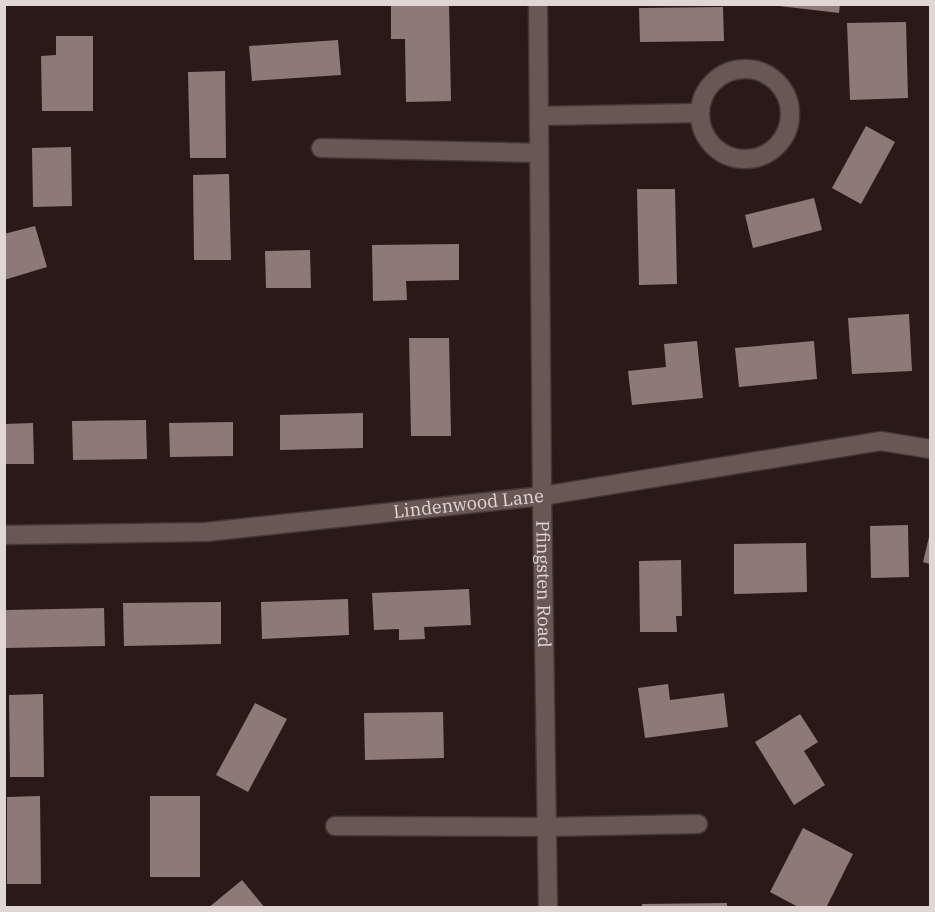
<svg xmlns="http://www.w3.org/2000/svg" width="935" height="912" font-family="'IBM Plex Serif',serif">
	<style>
		.building { fill: #8d7a76 }
		.lines { fill: none; stroke-linecap: round; stroke-linejoin: round }
		.minor-casing { stroke: #433736; stroke-width: 21 }
		.minor { stroke: #685753; stroke-width: 18 }
		.labels { text-anchor: middle; stroke-width: 6; stroke-linejoin: round; paint-order: stroke }
		.street-label { font-size: 18px; fill: #e0d6d4; stroke: #291a18 }
	</style>
	<rect width="100%" height="100%" fill="#291a18"/>
	<path class="building" d="M 391,4 L 449,4 L 451,101 L 406,102 L 405,39 L 391,39 Z
		M 779,4 L 840,4 L 839,13 L 779,6 Z
		M 723,7 L 724,41 L 640,42 L 639,8 Z
		M 906,22 L 908,98 L 850,100 L 847,23 Z
		M 56,36 L 93,36 L 93,111 L 42,111 L 41,56 L 56,55 Z
		M 338,40 L 341,75 L 252,81 L 249,46 Z
		M 225,71 L 226,158 L 190,158 L 188,72 Z
		M 866,126 L 895,142 L 861,204 L 832,188 Z
		M 71,147 L 72,206 L 33,207 L 32,148 Z
		M 229,174 L 231,260 L 194,260 L 193,175 Z
		M 637,189 L 675,189 L 677,284 L 639,285 Z
		M 814,198 L 822,230 L 753,248 L 745,215 Z
		M 35,226 L 47,267 L 4,280 L 4,234 Z
		M 459,244 L 459,280 L 406,281 L 407,300 L 373,301 L 372,245 Z
		M 310,250 L 311,288 L 266,288 L 265,251 Z
		M 909,314 L 912,371 L 852,374 L 848,318 Z
		M 409,338 L 449,338 L 451,436 L 411,436 Z
		M 697,341 L 703,398 L 632,405 L 628,371 L 666,367 L 664,344 Z
		M 814,341 L 817,379 L 739,387 L 735,348 Z
		M 363,413 L 363,448 L 280,450 L 280,415 Z
		M 146,420 L 147,459 L 73,460 L 72,421 Z
		M 233,422 L 233,456 L 170,457 L 169,423 Z
		M 33,423 L 34,464 L 4,464 L 4,424 Z
		M 908,525 L 909,577 L 871,578 L 870,526 Z
		M 930,533 L 930,564 L 923,562 Z
		M 806,543 L 807,592 L 734,594 L 734,544 Z
		M 681,560 L 682,616 L 676,616 L 677,632 L 640,632 L 639,561 Z
		M 469,589 L 471,625 L 424,627 L 425,639 L 399,640 L 399,629 L 374,630 L 372,593 Z
		M 348,599 L 349,635 L 262,639 L 261,602 Z
		M 221,602 L 221,644 L 124,646 L 123,603 Z
		M 104,608 L 105,646 L 6,648 L 6,610 Z
		M 668,684 L 670,700 L 724,693 L 728,727 L 645,738 L 638,688 Z
		M 43,694 L 44,777 L 10,777 L 9,695 Z
		M 255,703 L 287,719 L 248,792 L 216,775 Z
		M 443,712 L 444,758 L 365,760 L 364,713 Z
		M 800,714 L 818,742 L 804,751 L 825,785 L 794,805 L 755,742 Z
		M 40,796 L 41,884 L 7,884 L 7,797 Z
		M 150,796 L 200,796 L 200,877 L 150,877 Z
		M 803,828 L 853,854 L 826,908 L 800,908 L 770,892 Z
		M 242,880 L 265,908 L 208,908 Z
		M 727,903 L 727,908 L 642,908 L 642,904 Z"/>
	<g class="lines">
		<defs>
			<g id="minor">
				<path id="s1" d="M 538,4 L 542,496 L 548,908"/>
				<circle cx="745" cy="114" r="45"/>
				<path d="M 539,116 L 699,113"/>
				<path d="M 321,148 L 539,153"/>
				<path id="s2" d="M 4,535 L 206,532 L 542,496 L 881,441 L 930,449"/>
				<path d="M 335,826 L 546,827 L 698,824"/>
			</g>
		</defs>
		<use href="#minor" class="minor-casing"/>
		<use href="#minor" class="minor"/>
	</g>
	<g class="labels">
		<g class="street-label">
			<text dy="6" stroke="none"><textPath href="#s2" startOffset="466">Lindenwood Lane</textPath></text>
			<text dy="6" stroke="none"><textPath href="#s1" startOffset="580">Pfingsten Road</textPath></text>
		</g>
	</g>
	<rect width="935" height="912" fill="none" stroke="#e0d6d4" stroke-width="12"/>
</svg>
